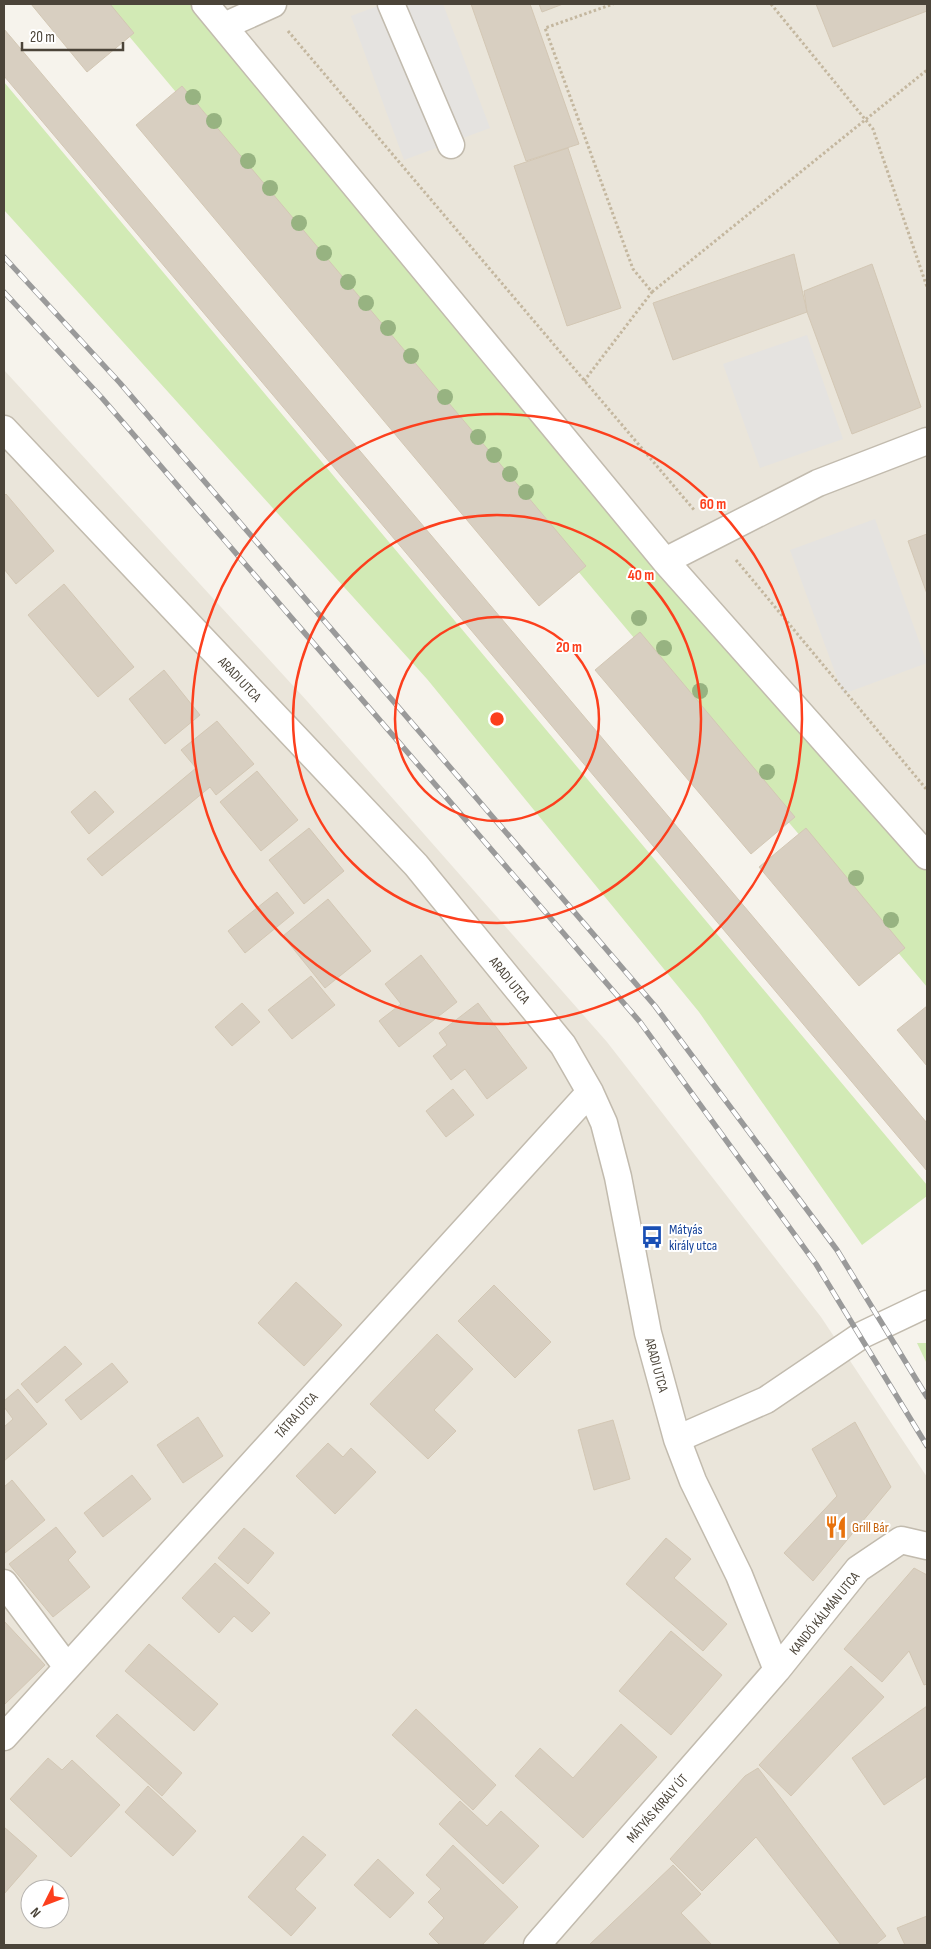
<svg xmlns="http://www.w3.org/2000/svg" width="931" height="1949" font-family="'Sofia Sans Condensed',sans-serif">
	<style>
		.residential { fill: #eae5da; fill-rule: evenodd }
		.green { fill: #d2eab5 }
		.parking { fill: #e5e3e0 }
		.building { fill: #d8cfc1; stroke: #d3c7b4 }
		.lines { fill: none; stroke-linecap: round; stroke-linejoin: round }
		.street-casing { stroke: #c2bbae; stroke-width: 29 }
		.path { stroke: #c4b79f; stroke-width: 3; stroke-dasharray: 2.5 2.5; stroke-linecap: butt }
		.street { stroke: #fff; stroke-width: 26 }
		.rail-casing { stroke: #9a9a9a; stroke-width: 5.5 }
		.rail { stroke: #fff; stroke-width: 4; stroke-dasharray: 11; stroke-linecap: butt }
		.tree { fill: #97b381 }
		.ring { fill: none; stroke: #fc3f1d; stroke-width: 2.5 }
		.labels { text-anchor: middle; stroke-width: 4; stroke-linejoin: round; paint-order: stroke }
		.street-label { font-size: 14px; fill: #4b4439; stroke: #fff }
		.transit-label { font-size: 14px; fill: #164399; stroke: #fff; text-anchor: start }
		.food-label { font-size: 14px; fill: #c56008; stroke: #fff; text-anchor: start }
		.centre { fill: #fc3f1d; stroke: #fff; stroke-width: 2.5 }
		.ring-label { font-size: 15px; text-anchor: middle; font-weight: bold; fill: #fc3f1d; stroke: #fff; stroke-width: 4; stroke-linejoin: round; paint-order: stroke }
	</style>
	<rect width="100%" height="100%" fill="#f6f3ec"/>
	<path class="residential" d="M 152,4 L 927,4 L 927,919 Z
		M 4,370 L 307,701 L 607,1042 L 821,1317 L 927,1477 L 927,1945 L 4,1945 ZM 30,1889 L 60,1889 L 60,1919 L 30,1919 Z"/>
	<path class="green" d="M 102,4 L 210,4 L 927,847 L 927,987 Z
		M 4,82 L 927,1185 L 927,1196 L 862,1245 L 699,1012 L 427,679 L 4,210 Z
		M 917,1343 L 927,1343 L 927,1364 Z"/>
	<path class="parking" d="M 383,4 L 443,4 L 490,128 L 404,160 L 351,16 Z
		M 807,335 L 843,439 L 760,468 L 723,364 Z
		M 875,519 L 927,663 L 843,694 L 790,550 Z"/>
	<path class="building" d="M 31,4 L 110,4 L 134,33 L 87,72 Z
		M 471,4 L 530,4 L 579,144 L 526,161 Z
		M 539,4 L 563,4 L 542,12 Z
		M 816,4 L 927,4 L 927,11 L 833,47 Z
		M 4,29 L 927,1123 L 927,1171 L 4,76 Z
		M 182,86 L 586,566 L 539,606 L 136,125 Z
		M 568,148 L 621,308 L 567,326 L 514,166 Z
		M 794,254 L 807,312 L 673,360 L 653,303 Z
		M 872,264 L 921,407 L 852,434 L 807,312 L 804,291 Z
		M 6,494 L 54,551 L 16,584 L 4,569 L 4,496 Z
		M 927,534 L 927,594 L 908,541 Z
		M 64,584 L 134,667 L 98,697 L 28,615 Z
		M 640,632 L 795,817 L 751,854 L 595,670 Z
		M 164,670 L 200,715 L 165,744 L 129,699 Z
		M 217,721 L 254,764 L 216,795 L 210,787 L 102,876 L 87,859 L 196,768 L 181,750 Z
		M 257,771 L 298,820 L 261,851 L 220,802 Z
		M 95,791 L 114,812 L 89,834 L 71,812 Z
		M 309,828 L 344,871 L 304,904 L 269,860 Z
		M 806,828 L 905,948 L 859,986 L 759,867 Z
		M 277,892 L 294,913 L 245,953 L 228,931 Z
		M 328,899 L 371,951 L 325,988 L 283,936 Z
		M 421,955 L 457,1002 L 399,1047 L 379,1021 L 401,1004 L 385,984 Z
		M 311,976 L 335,1005 L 292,1039 L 268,1010 Z
		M 242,1003 L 260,1022 L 232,1046 L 215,1027 Z
		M 478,1003 L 527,1068 L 487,1099 L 465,1069 L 451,1080 L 433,1056 L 447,1045 L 439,1033 Z
		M 927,1006 L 927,1066 L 897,1030 Z
		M 453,1089 L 474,1115 L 446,1137 L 426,1111 Z
		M 296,1282 L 342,1325 L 304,1366 L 258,1323 Z
		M 494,1285 L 551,1342 L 515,1378 L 458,1321 Z
		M 437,1334 L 473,1369 L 434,1410 L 456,1431 L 428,1459 L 370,1404 Z
		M 65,1346 L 82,1364 L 37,1403 L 21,1384 Z
		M 112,1363 L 128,1382 L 81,1420 L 65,1400 Z
		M 18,1389 L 47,1424 L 4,1461 L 4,1427 L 13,1419 L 4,1407 L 4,1401 Z
		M 198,1417 L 223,1456 L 183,1483 L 157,1445 Z
		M 613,1420 L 630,1479 L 594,1490 L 578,1430 Z
		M 855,1422 L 891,1487 L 813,1581 L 784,1553 L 837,1496 L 812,1449 Z
		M 328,1443 L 343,1457 L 351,1448 L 376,1472 L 335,1514 L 296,1476 Z
		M 132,1475 L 151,1499 L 103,1537 L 84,1513 Z
		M 12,1480 L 45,1520 L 5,1553 L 4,1487 Z
		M 56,1527 L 76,1552 L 68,1560 L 90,1587 L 53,1617 L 9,1564 Z
		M 244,1528 L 274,1553 L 248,1584 L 218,1558 Z
		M 666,1538 L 691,1559 L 674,1578 L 727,1624 L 703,1651 L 626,1584 Z
		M 215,1563 L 270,1613 L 252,1632 L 234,1616 L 219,1633 L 182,1598 Z
		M 914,1568 L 927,1575 L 927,1684 L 924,1685 L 909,1651 L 882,1682 L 844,1649 Z
		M 4,1621 L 45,1665 L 4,1705 Z
		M 671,1631 L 722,1675 L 671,1735 L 619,1691 Z
		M 149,1644 L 218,1704 L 194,1731 L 125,1671 Z
		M 851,1666 L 884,1697 L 791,1796 L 759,1765 Z
		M 927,1706 L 927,1776 L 884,1805 L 852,1758 Z
		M 416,1709 L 496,1785 L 473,1810 L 392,1735 Z
		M 117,1714 L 182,1773 L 162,1796 L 96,1736 Z
		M 621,1724 L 657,1757 L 583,1838 L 515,1776 L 540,1748 L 573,1778 Z
		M 48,1758 L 62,1770 L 72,1760 L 120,1805 L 71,1857 L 10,1799 Z
		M 758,1768 L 886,1936 L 875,1945 L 841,1945 L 756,1837 L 702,1891 L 670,1859 L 745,1776 Z
		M 148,1786 L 196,1831 L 173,1856 L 125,1812 Z
		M 460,1801 L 487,1826 L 501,1811 L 539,1846 L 503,1884 L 439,1824 Z
		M 4,1827 L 37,1856 L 4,1894 Z
		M 303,1836 L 326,1855 L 295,1889 L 316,1908 L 291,1936 L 248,1897 Z
		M 453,1845 L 518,1907 L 482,1945 L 440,1945 L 429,1934 L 444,1918 L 428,1902 L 441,1889 L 426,1875 Z
		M 378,1859 L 414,1893 L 390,1918 L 354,1885 Z
		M 673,1865 L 701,1894 L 681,1913 L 712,1945 L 589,1945 Z
		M 927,1916 L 927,1945 L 905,1945 L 897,1928 Z"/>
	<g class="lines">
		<defs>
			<path id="street" d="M 205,4 L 665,561 L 927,856
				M 391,4 L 451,145
				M 224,26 L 273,4
				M 4,429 L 416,865 L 563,1045 L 590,1092 L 604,1123 L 618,1177 L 648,1333 L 677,1439 L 693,1481 L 739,1575 L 777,1670
				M 665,561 L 818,483 L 927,441
				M 677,1439 L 766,1400 L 862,1335 L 927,1304
				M 4,1583 L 67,1667
				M 4,1737 L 590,1092
				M 537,1945 L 777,1670 L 858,1569 L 901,1540 L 927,1546"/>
		</defs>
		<use href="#street" class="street-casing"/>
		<path class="path" d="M 771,4 L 873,129 L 927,287
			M 288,31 L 695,511
			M 652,292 L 927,70
			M 584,381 L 652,292 L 633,269 L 545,28 L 613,4
			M 736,560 L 927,790"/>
		<use href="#street" class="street"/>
		<defs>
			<path id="rail" d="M 4,257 L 120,383 L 655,1006 L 837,1250 L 927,1397
				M 4,292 L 102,398 L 640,1022 L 816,1264 L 927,1446"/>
		</defs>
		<use href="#rail" class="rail-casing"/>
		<use href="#rail" class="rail"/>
	</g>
	<g class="tree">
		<circle cx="193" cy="97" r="8"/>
		<circle cx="214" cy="121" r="8"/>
		<circle cx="248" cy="161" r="8"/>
		<circle cx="270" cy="188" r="8"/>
		<circle cx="299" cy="223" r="8"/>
		<circle cx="324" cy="253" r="8"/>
		<circle cx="348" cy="282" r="8"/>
		<circle cx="366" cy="303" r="8"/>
		<circle cx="388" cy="328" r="8"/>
		<circle cx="411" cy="356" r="8"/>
		<circle cx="445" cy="397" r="8"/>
		<circle cx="478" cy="437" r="8"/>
		<circle cx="494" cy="455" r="8"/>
		<circle cx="510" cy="474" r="8"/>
		<circle cx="526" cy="492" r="8"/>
		<circle cx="639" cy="618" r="8"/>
		<circle cx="664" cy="648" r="8"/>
		<circle cx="700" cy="691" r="8"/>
		<circle cx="767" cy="772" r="8"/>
		<circle cx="856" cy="878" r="8"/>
		<circle cx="891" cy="920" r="8"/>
	</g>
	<g class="ring">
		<circle cx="497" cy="719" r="102"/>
		<circle cx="497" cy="719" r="204"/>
		<circle cx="497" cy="719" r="305"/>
	</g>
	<defs>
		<symbol id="bus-bare" viewBox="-9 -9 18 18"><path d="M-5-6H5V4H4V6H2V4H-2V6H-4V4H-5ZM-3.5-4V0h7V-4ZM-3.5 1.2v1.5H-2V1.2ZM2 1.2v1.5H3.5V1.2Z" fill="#1a4fb4" stroke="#fff" stroke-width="2.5" paint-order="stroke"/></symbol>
		<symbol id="restaurant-bare" viewBox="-9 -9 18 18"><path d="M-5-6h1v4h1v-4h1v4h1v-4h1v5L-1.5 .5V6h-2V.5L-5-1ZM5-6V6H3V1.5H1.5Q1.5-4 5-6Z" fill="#e8710a" stroke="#fff" stroke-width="2.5" paint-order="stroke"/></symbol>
	</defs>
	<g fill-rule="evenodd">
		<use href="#bus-bare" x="636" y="1221" width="32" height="32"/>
		<use href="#restaurant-bare" x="820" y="1511" width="32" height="32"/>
	</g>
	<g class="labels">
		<g class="street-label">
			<text transform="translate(240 679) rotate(47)" y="5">ARADI UTCA</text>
			<text transform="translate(510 980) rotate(51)" y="5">ARADI UTCA</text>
			<text transform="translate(657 1365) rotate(75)" y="5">ARADI UTCA</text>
			<text transform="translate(296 1415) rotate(-48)" y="5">TÁTRA UTCA</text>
			<text transform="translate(824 1613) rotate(-51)" y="5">KANDÓ KÁLMÁN UTCA</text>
			<text transform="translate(657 1808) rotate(-49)" y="5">MÁTYÁS KIRÁLY ÚT</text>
		</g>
		<g class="transit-label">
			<text x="669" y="1234">Mátyás<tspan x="669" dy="16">király utca</tspan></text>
		</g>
		<g class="food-label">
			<text x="852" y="1532">Grill Bár</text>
		</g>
	</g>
	<circle cx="497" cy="719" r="8" class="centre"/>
	<g class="ring-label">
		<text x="713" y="509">60 m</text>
		<text x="641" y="580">40 m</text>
		<text x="569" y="652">20 m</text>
	</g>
	<rect width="931" height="1949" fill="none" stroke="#4b4439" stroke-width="10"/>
	<g transform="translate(45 1904) rotate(228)"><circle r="24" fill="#ffffff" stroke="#b7b4b0"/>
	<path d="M0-4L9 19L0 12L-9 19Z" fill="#fc3f1d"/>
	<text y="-8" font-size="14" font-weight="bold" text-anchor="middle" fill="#4b4439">N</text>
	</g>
	<path d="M22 42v8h101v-8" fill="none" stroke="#4b4439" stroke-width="2.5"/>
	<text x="30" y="42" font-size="15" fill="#4b4439" stroke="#ffffff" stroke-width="4" paint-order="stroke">20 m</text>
</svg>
